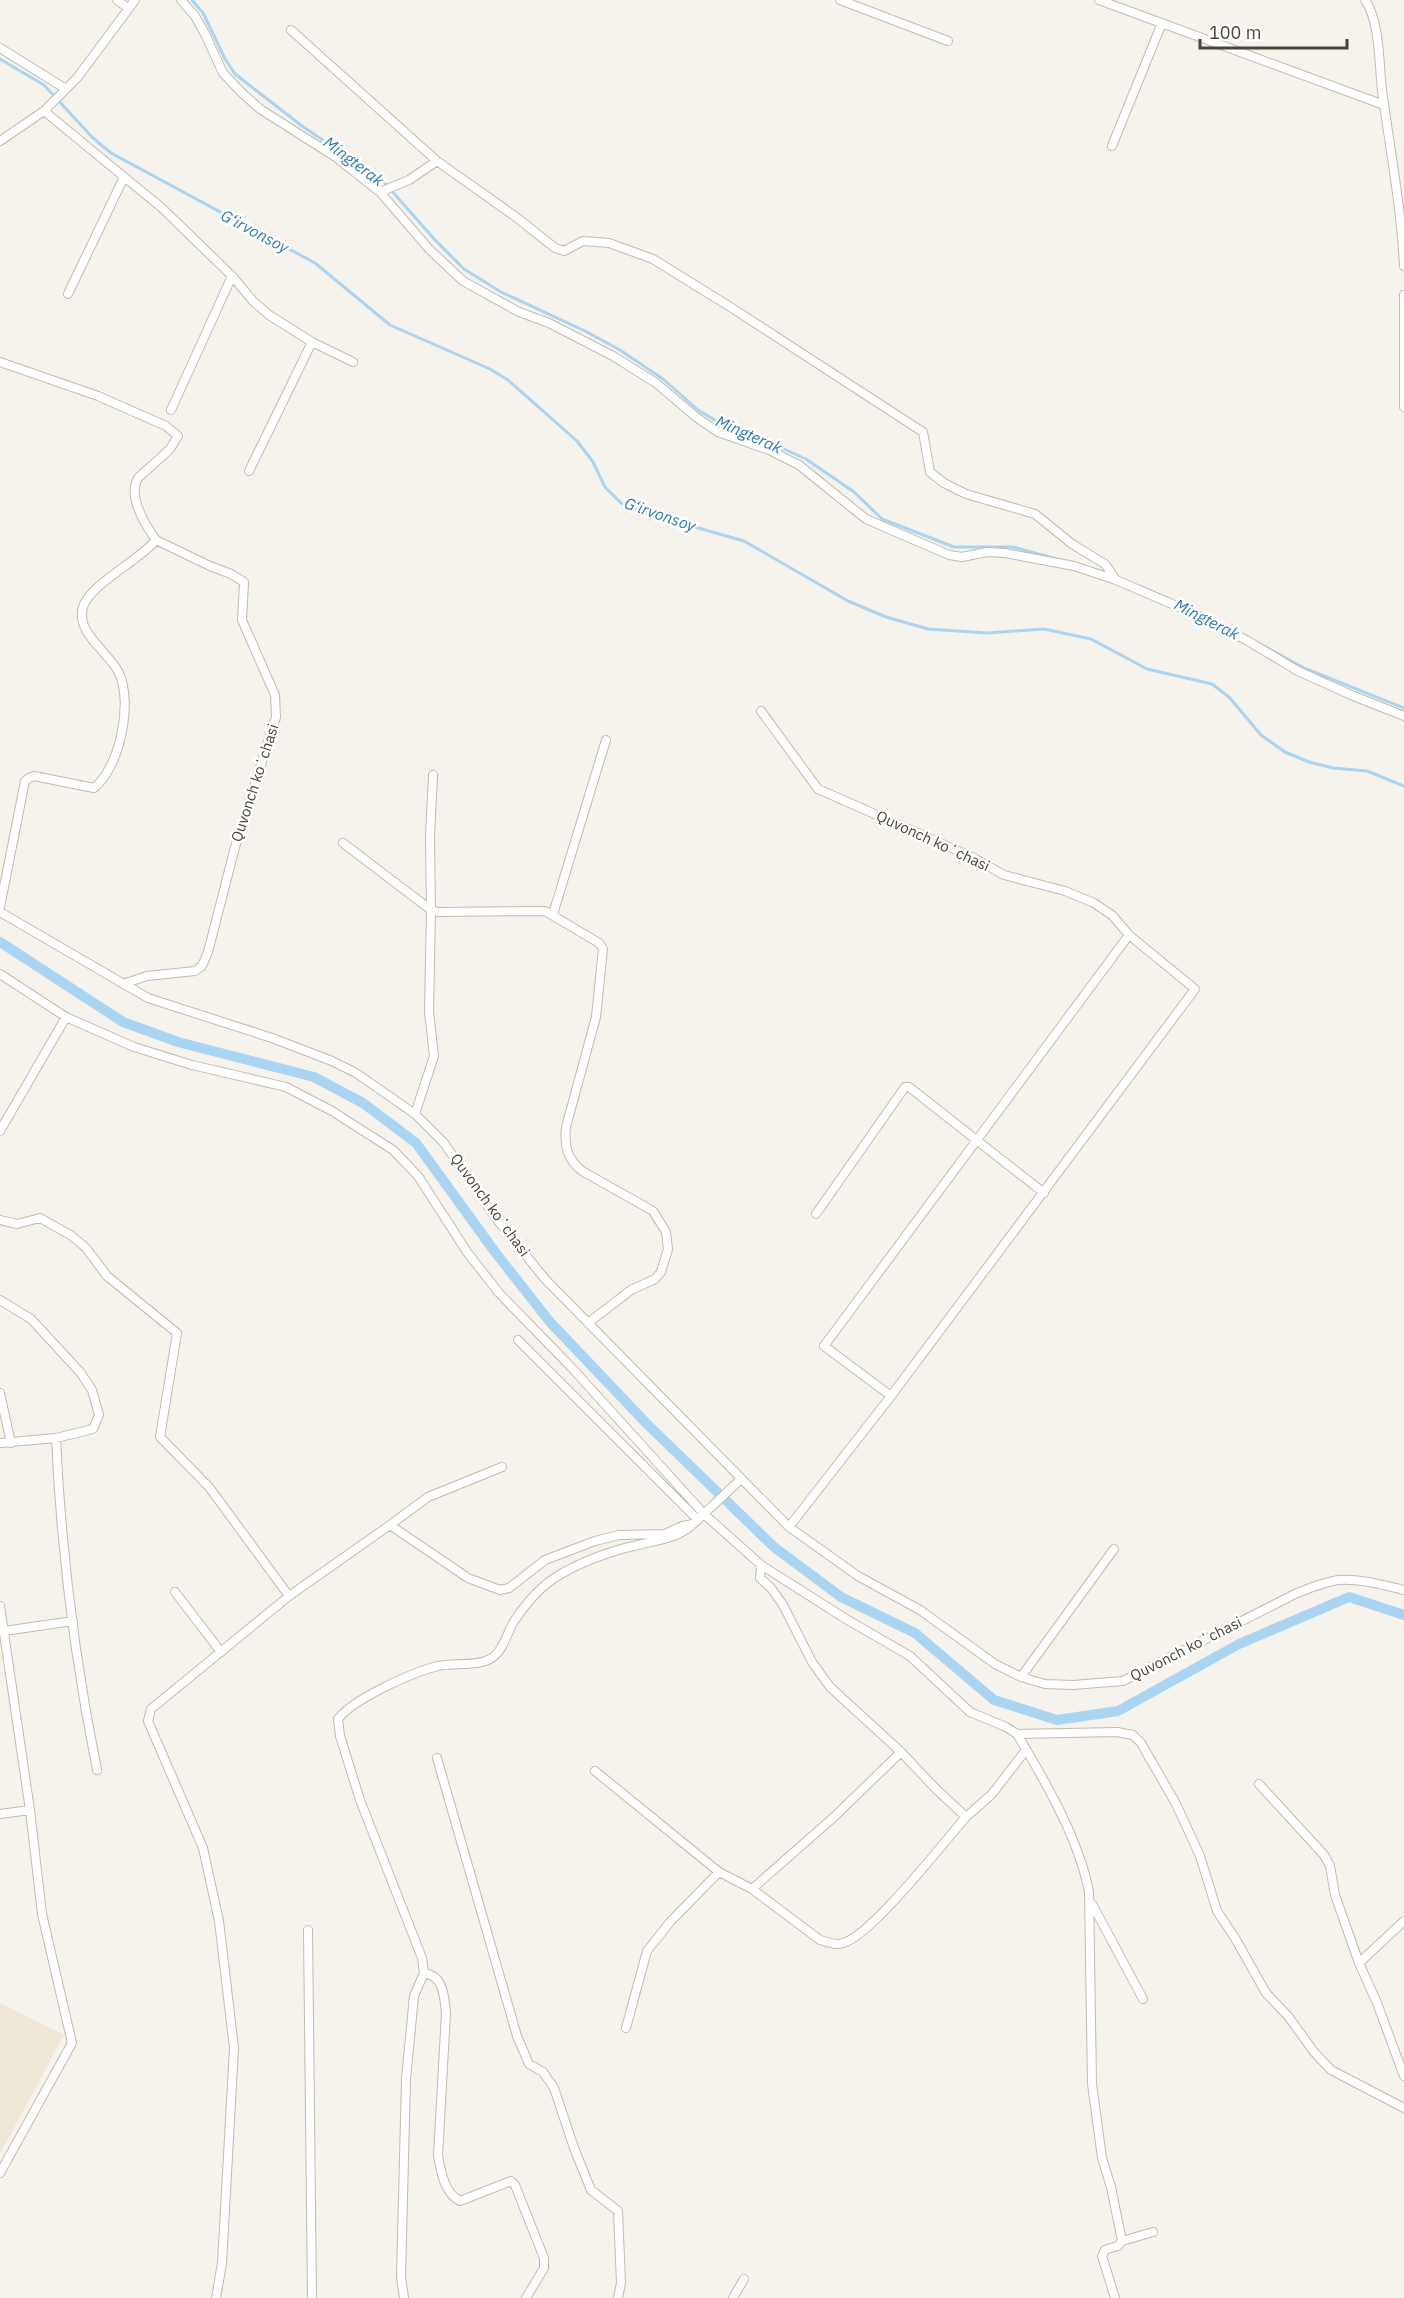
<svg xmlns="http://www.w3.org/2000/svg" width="1404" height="2298" font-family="'IBM Plex Sans',sans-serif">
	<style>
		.education { fill: #efe8d6 }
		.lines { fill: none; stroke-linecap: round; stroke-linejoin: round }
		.stream { stroke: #a9d4f2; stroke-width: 3 }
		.canal { stroke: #a9d4f2; stroke-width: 10 }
		.minor-casing { stroke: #c2bbae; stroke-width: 10 }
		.minor { stroke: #fff; stroke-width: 8 }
		.labels { text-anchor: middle; stroke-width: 5; stroke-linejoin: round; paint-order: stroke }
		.street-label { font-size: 15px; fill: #4b4439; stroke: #fff }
		.water-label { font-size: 16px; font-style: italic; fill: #2e7ab2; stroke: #fff }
	</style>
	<rect width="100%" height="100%" fill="#f6f3ec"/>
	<path class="education" d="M 0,2003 L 64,2035 L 0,2154 Z"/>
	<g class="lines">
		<path class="stream" d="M 192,0 L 203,13 L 225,59 L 235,74 L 302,126 L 383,181 L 435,240 L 464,269 L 501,292 L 585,331 L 620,350 L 663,379 L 698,410 L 728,428 L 766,441 L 806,459 L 854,492 L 882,519 L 954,547 L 1013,547 L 1064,561
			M 0,59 L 44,85 L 92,137 L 111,153 L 315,263 L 390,325 L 490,369 L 508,380 L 577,441 L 593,462 L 605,487 L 621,503 L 649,514 L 744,541 L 848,601 L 886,617 L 928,629 L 987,633 L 1044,629 L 1091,639 L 1147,669 L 1212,684 L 1229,697 L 1261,735 L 1285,752 L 1309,762 L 1333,768 L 1367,771 L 1404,786
			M 1139,586 L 1169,599
			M 1260,644 L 1304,668 L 1404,708"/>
		<path class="canal" d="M 0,942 L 123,1022 L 178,1042 L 314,1077 L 363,1103 L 416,1143 L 495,1252 L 550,1322 L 647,1424 L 774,1547 L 841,1597 L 915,1633 L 994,1700 L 1057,1720 L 1118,1711 L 1239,1644 L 1349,1597 L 1404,1615"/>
		<defs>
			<path id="minor" d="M 117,0 L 128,8
				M 181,0 L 195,16 L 205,34 L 223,73 L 242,93 L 260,109 L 337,158 L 380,192 L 429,249 L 463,281 L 519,312 L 549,323 L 613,356 L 656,383 L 696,417 L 718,432 L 769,450 L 799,465 L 866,519 L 949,555 L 962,557 L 987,552 L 1005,553 L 1074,566 L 1116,580 L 1193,613 L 1248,641 L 1298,671 L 1351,695 L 1404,716
				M 840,0 L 948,41
				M 1099,0 L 1384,105
				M 1365,0 C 1380,21 1379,65 1382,90 C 1390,149 1401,206 1404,266
				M 291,30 L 437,161 L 516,217 L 555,248 L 564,251 L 583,241 L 609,243 L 653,259 L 732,308 L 923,432 L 930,472 L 944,483 L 966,494 L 1035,514 L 1072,544 L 1105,564 L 1116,580
				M 0,48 L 66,89
				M 44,111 L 162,208 L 232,276 L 253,301 L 269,315 L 312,342 L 249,471
				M 0,141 L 44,111 L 77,78 L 135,0
				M 1112,146 L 1162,23
				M 380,192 L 409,180 L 437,161
				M 68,294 L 124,177
				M 1404,295 L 1404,407
				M 312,342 L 353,362
				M 0,362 L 98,396 L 166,426 L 178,436 L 170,449 L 138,478 C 127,496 146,526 156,540 C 139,561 90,584 83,607 C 75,633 109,652 119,673 C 133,703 120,767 94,788 L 34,776 L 29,778 L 25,781 L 0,907
				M 171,410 L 232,276
				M 761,711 L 818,789 L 972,857 L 1004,875 L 1065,891 L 1094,903 L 1113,916 L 1129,935 L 1195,989 L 891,1396 L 789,1527
				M 433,775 L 430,836 L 431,910 L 438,912 L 545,911 L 599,943 L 603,949 L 596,1017 L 566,1127 C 564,1146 567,1159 582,1171 L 653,1211 L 666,1232 L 668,1249 L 661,1272 L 655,1279 L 631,1290 L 588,1323
				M 343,843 L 431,910 L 429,1012 L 434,1056 L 415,1114
				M 0,912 L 148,998 L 272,1038 L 332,1061 L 356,1073 L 415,1114 L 444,1143 L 495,1217 L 545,1279 L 789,1527 L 858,1576 L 920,1610 L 995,1664 L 1021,1677 L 1045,1684 L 1073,1685 L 1123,1681 L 1297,1593 C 1310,1588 1324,1582 1338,1580 C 1359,1578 1383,1585 1404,1590
				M 553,914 L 606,740
				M 0,974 L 66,1017 L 134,1047 L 192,1065 L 286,1087 L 332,1111 L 393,1150 L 418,1176 L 467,1252 L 499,1293 L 572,1368 L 704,1514 L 761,1565 L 846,1619 L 910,1656 L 970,1712 L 1006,1727 L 1017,1734 C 1045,1781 1079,1839 1089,1892 L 1092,2084 L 1102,2158 L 1111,2187 L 1122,2241 L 1118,2246 L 1105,2250 L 1102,2256 L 1115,2298
				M 123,984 L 147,976 L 195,971 L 202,966 L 208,952 L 235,847 L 276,717 L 275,695 L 242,620 L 244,582 L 231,574 L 210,566 L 156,540
				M 0,1131 L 66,1017
				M 816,1214 L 905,1087 L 909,1087 L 1044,1193
				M 0,1220 L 17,1224 L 40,1218 L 72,1236 L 86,1248 L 107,1276 L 177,1333 L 160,1437 L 209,1487 L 289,1596
				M 0,1300 L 31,1319 L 80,1372 L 92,1390 L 99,1415 L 93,1429 L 56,1438 L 0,1443
				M 518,1340 L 698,1520
				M 0,1393 L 11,1443
				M 891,1396 L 824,1346 L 1129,935
				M 56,1438 C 61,1549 75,1661 97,1770
				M 390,1525 L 428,1497 L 502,1467
				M 761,1565 L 760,1578 L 771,1588 L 783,1605 L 812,1662 L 830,1687 L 901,1752
				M 175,1592 L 221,1652
				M 0,1606 L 30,1810 L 42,1914 L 72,2043 L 0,2173
				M 4,1631 L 73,1621
				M 1021,1677 L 1114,1549
				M 1017,1734 L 1117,1732 L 1133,1735 L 1141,1743 L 1176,1804 L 1200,1856 L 1217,1911 L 1235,1938 L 1266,1993 L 1288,2016 L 1314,2052 L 1331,2070 L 1404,2108
				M 437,1758 L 517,2036 L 529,2064 L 543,2072 L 554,2088 L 574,2148 L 591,2190 L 618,2211 L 621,2283 L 618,2298
				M 595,1771 L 719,1872
				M 1259,1784 L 1324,1855 L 1330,1866 L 1335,1895 L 1359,1963 L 1377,2003 L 1404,2076
				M 0,1814 L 30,1810
				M 752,1889 L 820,1940 C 828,1942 835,1946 843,1943 C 871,1936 943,1843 966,1817
				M 1092,1904 L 1143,1999
				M 308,1930 L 312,2298
				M 1359,1963 L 1404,1921
				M 424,1973 C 444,1976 444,1996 446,2013 L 438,2156 C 441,2171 444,2193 460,2201 L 511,2181 L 515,2185 L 544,2258 L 544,2268 L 526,2298
				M 626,2028 L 647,1951 L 670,1922 L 719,1872 L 752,1889 L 834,1817 L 901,1752 L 935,1788 L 966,1817 L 992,1794 L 1026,1750
				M 1122,2241 L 1153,2232
				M 216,2298 L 222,2263 L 234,2048 L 219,1921 L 203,1848 L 148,1721 L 151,1709 L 289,1596 L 390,1525 L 468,1578 L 500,1590 L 509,1588 L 545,1560 L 595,1541 L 619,1535 L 665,1534 L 682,1526 L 693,1524 L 741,1479
				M 404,2298 L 401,2277 L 406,2079 L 414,1996 L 424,1973 L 422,1958 L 360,1800 L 340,1736 L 338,1719 C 353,1699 413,1672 438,1666 C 452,1663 476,1666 488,1660 C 502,1654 506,1636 513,1623 C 522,1608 538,1589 553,1579 C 577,1563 610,1551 638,1545 C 658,1540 676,1539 692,1525
				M 733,2298 L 744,2279"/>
		</defs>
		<use href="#minor" class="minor-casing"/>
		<use href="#minor" class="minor"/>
	</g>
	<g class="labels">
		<g class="street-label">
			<text transform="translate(255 783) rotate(-72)" y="5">Quvonch koʻchasi</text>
			<text transform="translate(933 841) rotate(25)" y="5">Quvonch koʻchasi</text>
			<text transform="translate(490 1205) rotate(54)" y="5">Quvonch koʻchasi</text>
			<text transform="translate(1186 1649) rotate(-27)" y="5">Quvonch koʻchasi</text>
		</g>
		<g class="water-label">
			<text transform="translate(354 161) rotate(37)" y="6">Mingterak</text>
			<text transform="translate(255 231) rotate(28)" y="6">G‘irvonsoy</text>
			<text transform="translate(749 434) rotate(24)" y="6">Mingterak</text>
			<text transform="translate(660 514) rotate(19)" y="6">G‘irvonsoy</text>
			<text transform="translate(1207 619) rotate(27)" y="6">Mingterak</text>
		</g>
	</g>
	<path d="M1200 39v9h147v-9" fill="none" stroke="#4b4439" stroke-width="3"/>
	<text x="1209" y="39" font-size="18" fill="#4b4439" stroke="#ffffff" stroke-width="4.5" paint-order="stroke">100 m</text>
</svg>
